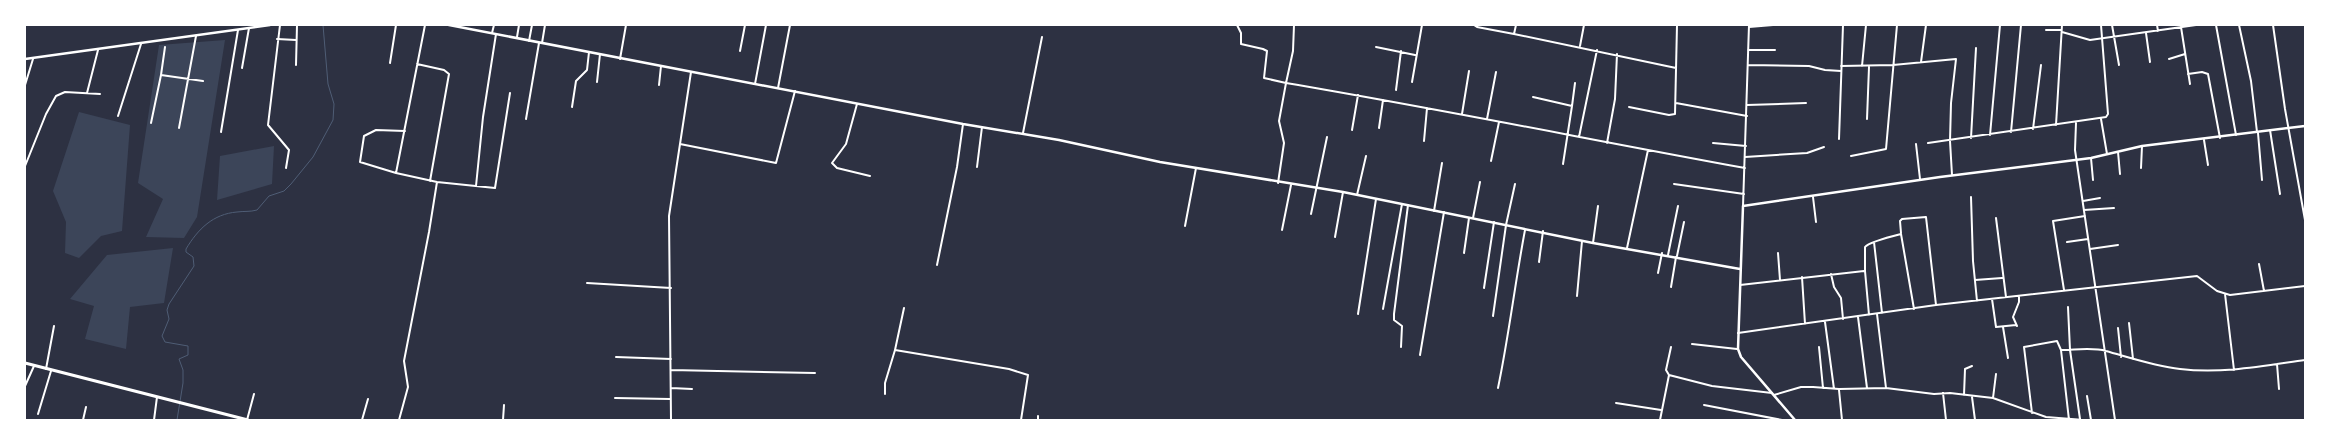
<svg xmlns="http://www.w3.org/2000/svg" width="2330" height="445" font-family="'Sofia Sans Condensed',sans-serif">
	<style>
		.green { fill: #3c4559 }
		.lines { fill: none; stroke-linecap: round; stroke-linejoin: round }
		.stream { stroke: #4f5d75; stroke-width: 1 }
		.minor { stroke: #fff; stroke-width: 2 }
		.tertiary { stroke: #fff; stroke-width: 2.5 }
		.secondary { stroke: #fff; stroke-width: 3 }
	</style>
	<rect width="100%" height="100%" fill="#2d3142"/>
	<path class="green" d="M 225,40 L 197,217 L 184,238 L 146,237 L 163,199 L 138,183 L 159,45 Z
		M 79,112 L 130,125 L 122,231 L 101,236 L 79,258 L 65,253 L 66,222 L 53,191 Z
		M 274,146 L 272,184 L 217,200 L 220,156 Z
		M 173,248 L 164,303 L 130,307 L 126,349 L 85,339 L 94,306 L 70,299 L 107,255 Z"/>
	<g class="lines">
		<path class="stream" d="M 177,420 L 183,383 L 183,370 L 179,359 L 188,355 L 188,346 L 165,342 L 162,336 L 169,319 L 167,310 L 169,304 L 194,266 L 193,257 L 186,252 L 186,249 C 198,229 213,214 237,212 C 244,211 250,212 257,210 L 269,196 L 284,191 L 291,184 L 313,157 L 333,120 L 334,104 L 328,84 L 323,25"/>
		<path class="minor" d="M 280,25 L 268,125 L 289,150 L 286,168
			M 425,25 L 396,173 L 437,182 L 495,188 L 510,93
			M 1237,25 L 1241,33 L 1241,44 L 1263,49 L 1267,51 L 1264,78 L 1286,83 L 1293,51 L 1294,25
			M 1474,25 L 1477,27 L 1514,34 L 1516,25
			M 2112,25 L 2119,65
			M 2157,25 L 2158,31
			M 2216,25 L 2236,135
			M 2239,25 L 2251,81 L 2257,132
			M 2273,25 L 2285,109 L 2305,220
			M 1749,27 L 1773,25
			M 2181,27 L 2190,84
			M 2046,30 L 2061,30
			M 2062,32 L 2090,40 L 2196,25
			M 492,33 L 494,25
			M 2146,33 L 2150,62
			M 1514,34 L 1676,68
			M 517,37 L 519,25
			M 277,39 L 296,40
			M 529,41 L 532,25
			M 542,43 L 545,25
			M 1580,46 L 1584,25
			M 165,47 L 161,75 L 203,81
			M 1376,47 L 1415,55
			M 1748,50 L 1775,50
			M 740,51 L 745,25
			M 620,59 L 626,25
			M 2169,59 L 2185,54
			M 1921,62 L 1926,25
			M 390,63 L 396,25
			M 417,64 L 444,70 L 449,74 L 430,181
			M 296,65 L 297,25
			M 1748,65 L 1809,66 L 1825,70 L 1841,71
			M 1841,66 L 1893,65 L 1956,59 L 1951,103 L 1950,141 L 1952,175
			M 1862,66 L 1866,25
			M 242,68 L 249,28
			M 2188,74 L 2202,72 L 2208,74 L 2220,138
			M 597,82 L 600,54
			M 1412,82 L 1422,25
			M 755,84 L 766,25
			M 25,85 L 33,59
			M 659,85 L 661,66
			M 778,88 L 790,25
			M 1396,90 L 1401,51
			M 87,93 L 98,50
			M 1533,97 L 1572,106 L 1563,164
			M 1676,103 L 1747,116
			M 857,104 L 846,144 L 832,163 L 837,168 L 870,176
			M 1747,105 L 1806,103
			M 1572,106 L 1575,83
			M 572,107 L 576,81 L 587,70 L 589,52
			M 1629,107 L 1669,115 L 1675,114 L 1677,25
			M 1462,114 L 1469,71
			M 118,116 L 141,44
			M 526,119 L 539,43
			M 1487,119 L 1496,72
			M 1867,119 L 1869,67
			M 2101,119 L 2107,154
			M 151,123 L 161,75
			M 2076,123 L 2075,150 L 2115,420
			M 2056,125 L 2062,25
			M 179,128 L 196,36
			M 1379,128 L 1383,100
			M 2033,129 L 2041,65
			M 1352,130 L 1358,95
			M 2270,130 L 2280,194
			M 221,132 L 238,30
			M 2011,132 L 2021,25
			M 1023,133 L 1042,37
			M 2258,133 L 2262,180
			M 1990,135 L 2000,25
			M 1579,137 L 1597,50
			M 1971,138 L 1976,48
			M 1839,139 L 1843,25
			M 2204,140 L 2208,165
			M 1424,141 L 1427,108
			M 1607,143 L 1615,99 L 1617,54
			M 1713,143 L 1746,146
			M 1928,143 L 2106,117 L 2108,114 L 2101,25
			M 680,144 L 776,163 L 795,91
			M 1916,144 L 1920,179
			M 2118,152 L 2120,174
			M 1851,156 L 1886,149 L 1897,25
			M 1745,157 L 1807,153 L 1824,147
			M 2091,158 L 2093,180
			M 1491,161 L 1499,122
			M 25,166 L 46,114 L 56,96 L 65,92 L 100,94
			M 977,167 L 982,127
			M 2141,168 L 2142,146
			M 396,173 L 360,162 L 364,136 L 376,130 L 405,131
			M 1278,183 L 1284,143 L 1279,121 L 1286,83 C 1440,109 1592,140 1745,168
			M 1674,184 L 1744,194
			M 476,186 L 483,117 L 496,34
			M 1357,195 L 1366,156
			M 1813,197 L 1816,222
			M 1971,197 L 1973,261 L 1977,301
			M 2083,201 L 2100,198
			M 1743,206 L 1749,25
			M 2084,210 L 2114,208
			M 1434,211 L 1442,163
			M 1311,214 L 1327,137
			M 1473,218 L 1480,182
			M 1996,218 L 2006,297
			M 1185,226 L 1196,168
			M 1282,230 L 1291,185
			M 1901,233 L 1900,221 L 1902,219 L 1926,217 L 1936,305
			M 1335,237 L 1343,192
			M 1874,242 L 1882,313
			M 2067,242 L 2088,239
			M 1593,243 L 1598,206
			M 1627,248 L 1648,150
			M 2090,249 L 2118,245
			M 1464,253 L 1469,218
			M 1778,253 L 1780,280
			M 1668,255 L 1678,206
			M 1677,256 L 1684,222
			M 1539,262 L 1543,231
			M 2259,264 L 2264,291
			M 937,265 L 957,167 L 963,124
			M 1658,273 L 1662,253
			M 1831,274 L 1834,287 L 1841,298 L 1843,319
			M 1802,277 L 1805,324
			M 1975,280 L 2002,278
			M 587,283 L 671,288
			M 1740,285 L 1864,271
			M 1671,287 L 1676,257
			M 1484,288 L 1494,222
			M 2064,290 L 2053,221 L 2085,216
			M 2225,294 L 2234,370
			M 1577,296 L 1582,241
			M 1992,299 L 1996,327 L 2016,325
			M 2068,307 L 2070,350 L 2080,419
			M 1383,309 L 1402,204
			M 1358,314 L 1376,199
			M 1877,314 L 1886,388
			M 1869,315 L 1865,271 L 1865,247 C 1869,242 1893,236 1901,234 L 1914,309
			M 1493,316 L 1506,225 L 1515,184
			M 1858,317 L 1867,388
			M 1825,322 L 1834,389
			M 2129,323 L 2133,359
			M 2017,326 L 2013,317 L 2019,302 L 2019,296
			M 2003,327 L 2008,358
			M 2118,328 L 2121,357
			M 1738,333 L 1936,305 L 2197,276 L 2217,291 L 2230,295 L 2305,286
			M 1692,344 L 1737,349
			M 1401,347 L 1402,326 L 1394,320 L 1394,314 L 1408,205
			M 1671,347 L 1666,370 L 1669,375 L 1712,386 L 1772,393
			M 1819,347 L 1823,388
			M 895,350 L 904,308
			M 2061,350 C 2075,350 2093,347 2106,351 C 2131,358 2154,366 2180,369 C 2222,374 2263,366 2305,360
			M 1420,355 L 1444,212
			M 616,357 L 671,359
			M 2277,364 L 2279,389
			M 46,369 L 54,326
			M 671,370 L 815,373
			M 25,386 L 34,366
			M 671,388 L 692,389
			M 1498,388 C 1509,335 1515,283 1525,230
			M 1839,390 L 1842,420
			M 1943,393 L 1946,420
			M 885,394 L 885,383 L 895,350 L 1009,369 L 1028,375 L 1021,420
			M 1774,395 L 1801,387 L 1813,387 L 1839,389 L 1886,388 L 1934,394 L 1950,393 L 1993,398 L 2046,417 L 2084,420
			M 1964,395 L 1965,369 L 1972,366
			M 2087,396 L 2091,420
			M 1972,397 L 1975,420
			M 615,398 L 670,399
			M 1993,398 L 1996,374
			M 1616,403 L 1661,410
			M 1704,405 L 1782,420
			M 2032,413 L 2024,347 L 2057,341 L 2061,350 L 2069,420
			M 38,414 L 51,371
			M 1038,416 L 1038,420
			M 83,420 L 86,407
			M 154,420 L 157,397
			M 247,420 L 254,394
			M 362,420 L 368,399
			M 399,420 L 408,387 L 404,361 L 429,232 L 437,182
			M 503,420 L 504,405
			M 671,420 L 669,216 L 691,72
			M 1660,420 L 1669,375"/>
		<path class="tertiary" d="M 449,25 L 963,124 L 1059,140 L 1160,162 L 1343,192 L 1593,243 L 1740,269
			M 25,59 L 270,25
			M 1795,420 L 1741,357 L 1738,349 L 1743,206 L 1940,177 L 2091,158 L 2142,146 L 2305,126"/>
		<path class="secondary" d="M 25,363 L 248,420"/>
	</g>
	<rect width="2330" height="445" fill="none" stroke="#ffffff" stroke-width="52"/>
</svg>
